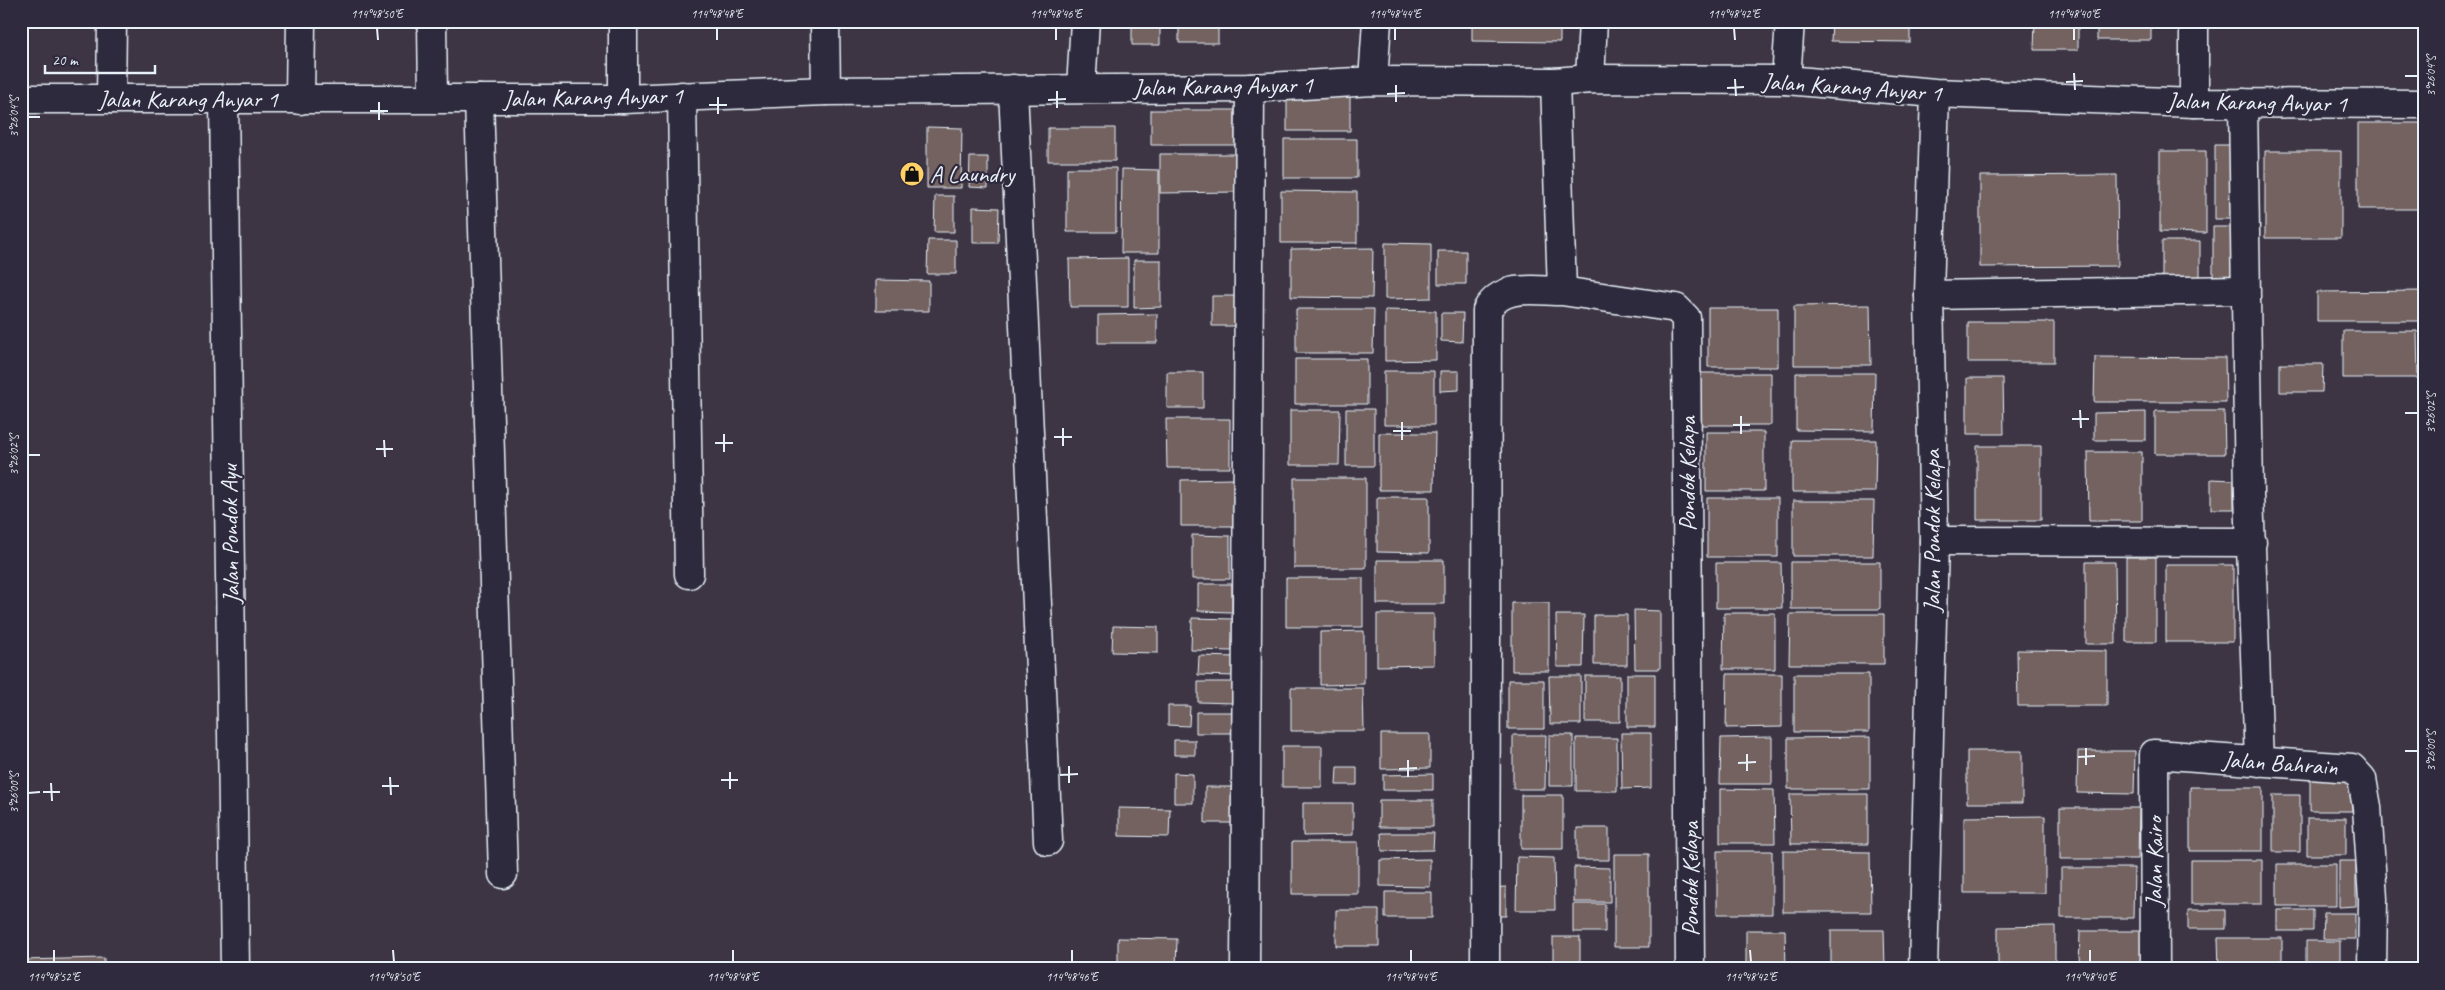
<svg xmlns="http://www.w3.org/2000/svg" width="2445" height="990" font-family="Caveat,sans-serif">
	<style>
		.building { fill: #736260; stroke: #e8f1f8 }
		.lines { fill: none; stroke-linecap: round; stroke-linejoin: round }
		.street-casing { stroke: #e8f1f8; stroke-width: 31 }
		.secondary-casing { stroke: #e8f1f8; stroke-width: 31 }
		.street { stroke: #2f2a3d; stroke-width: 28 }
		.secondary { stroke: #2f2a3d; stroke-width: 28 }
		.ticks { fill: none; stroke: #e8f1f8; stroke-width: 2 }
		.labels { text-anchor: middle; stroke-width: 4.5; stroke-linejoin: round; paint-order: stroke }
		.street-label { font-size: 24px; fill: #e8f1f8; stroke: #2f2a3d }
		.poi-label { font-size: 24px; fill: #e8f1f8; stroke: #2f2a3d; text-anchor: start }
		.neatline { fill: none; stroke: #e8f1f8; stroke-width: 2 }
		.ticks-label { font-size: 12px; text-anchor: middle; fill: #e8f1f8 }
	</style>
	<rect width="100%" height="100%" fill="#3d3544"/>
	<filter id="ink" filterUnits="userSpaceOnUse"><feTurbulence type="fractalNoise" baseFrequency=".02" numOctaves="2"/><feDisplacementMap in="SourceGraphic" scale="10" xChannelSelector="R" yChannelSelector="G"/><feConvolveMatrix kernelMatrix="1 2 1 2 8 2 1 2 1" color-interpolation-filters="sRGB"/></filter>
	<g filter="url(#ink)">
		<path class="building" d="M 1132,21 L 1160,21 L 1160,45 L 1132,45 Z
			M 1179,21 L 1218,21 L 1218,43 L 1179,43 Z
			M 1288,21 L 1335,21 L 1335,24 L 1288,24 Z
			M 1472,21 L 1560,21 L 1560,42 L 1472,41 Z
			M 1832,21 L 1910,21 L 1910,42 L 1831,41 Z
			M 2035,21 L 2078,21 L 2078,50 L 2034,50 Z
			M 2097,21 L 2151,21 L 2151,40 L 2097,40 Z
			M 1287,97 L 1350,97 L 1350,131 L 1287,131 Z
			M 1151,110 L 1235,110 L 1235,145 L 1151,145 Z
			M 2358,123 L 2424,123 L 2424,209 L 2358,209 Z
			M 927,127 L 962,128 L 961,188 L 927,188 Z
			M 1048,128 L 1115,128 L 1115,161 L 1048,161 Z
			M 1284,139 L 1357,139 L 1357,178 L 1284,178 Z
			M 2215,145 L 2238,145 L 2238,219 L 2215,219 Z
			M 2160,151 L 2206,151 L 2206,233 L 2160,232 Z
			M 2265,151 L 2341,151 L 2341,238 L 2265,238 Z
			M 1160,154 L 1238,154 L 1238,192 L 1160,193 Z
			M 970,157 L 988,157 L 988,188 L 969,187 Z
			M 1067,168 L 1116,168 L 1116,232 L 1067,232 Z
			M 1122,169 L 1159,170 L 1159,253 L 1121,253 Z
			M 2117,175 L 2118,266 L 1980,267 L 1980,176 Z
			M 1281,191 L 1357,192 L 1357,243 L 1281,243 Z
			M 935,196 L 954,196 L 954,232 L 934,232 Z
			M 973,207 L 999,208 L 998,243 L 973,243 Z
			M 2213,227 L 2237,227 L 2236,280 L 2213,281 Z
			M 928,240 L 956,240 L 956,274 L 927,274 Z
			M 2162,241 L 2200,241 L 2200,280 L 2162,280 Z
			M 1385,243 L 1431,244 L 1431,298 L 1385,299 Z
			M 1373,248 L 1372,298 L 1291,297 L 1291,249 Z
			M 1438,251 L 1466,251 L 1466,284 L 1438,284 Z
			M 1128,258 L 1128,307 L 1070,307 L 1069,259 Z
			M 1134,260 L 1161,260 L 1161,307 L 1134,308 Z
			M 876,280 L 929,281 L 929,311 L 876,311 Z
			M 2424,291 L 2424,321 L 2317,321 L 2317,292 Z
			M 1212,296 L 1242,296 L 1242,326 L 1212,326 Z
			M 1870,305 L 1871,365 L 1794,365 L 1794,306 Z
			M 1708,308 L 1778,308 L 1778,367 L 1708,367 Z
			M 1296,309 L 1374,309 L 1373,353 L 1296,353 Z
			M 1385,310 L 1436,311 L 1436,360 L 1385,361 Z
			M 1441,313 L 1463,313 L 1462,342 L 1441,341 Z
			M 1157,314 L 1157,343 L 1098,343 L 1098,315 Z
			M 1968,322 L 2054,322 L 2054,362 L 1968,362 Z
			M 2343,331 L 2417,331 L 2418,378 L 2343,378 Z
			M 2095,357 L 2225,358 L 2226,402 L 2094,402 Z
			M 1295,359 L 1367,359 L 1367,404 L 1295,404 Z
			M 2280,364 L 2323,364 L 2322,392 L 2280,392 Z
			M 1384,371 L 1434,371 L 1434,425 L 1384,425 Z
			M 1440,371 L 1459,371 L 1459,390 L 1440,391 Z
			M 1167,372 L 1203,372 L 1203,408 L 1167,408 Z
			M 1700,373 L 1771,373 L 1771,425 L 1700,425 Z
			M 1796,373 L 1875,373 L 1874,431 L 1796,430 Z
			M 1967,378 L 2003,378 L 2004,434 L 1967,434 Z
			M 1346,409 L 1374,409 L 1374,466 L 1346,466 Z
			M 1290,410 L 1340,410 L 1339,465 L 1290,465 Z
			M 2155,411 L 2224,411 L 2225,454 L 2155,454 Z
			M 2146,412 L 2146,440 L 2094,440 L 2094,413 Z
			M 1166,419 L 1230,419 L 1230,468 L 1167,468 Z
			M 1706,432 L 1764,432 L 1764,491 L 1706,491 Z
			M 1379,433 L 1435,433 L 1434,490 L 1379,490 Z
			M 1792,440 L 1876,440 L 1875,492 L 1792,492 Z
			M 1977,446 L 2041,446 L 2041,520 L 1977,520 Z
			M 2088,452 L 2142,452 L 2142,521 L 2089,521 Z
			M 1294,478 L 1366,478 L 1366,568 L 1294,568 Z
			M 1234,479 L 1234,526 L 1181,526 L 1181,480 Z
			M 2211,479 L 2234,480 L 2234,509 L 2211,509 Z
			M 1377,497 L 1429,497 L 1429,553 L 1377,552 Z
			M 1707,498 L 1778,498 L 1778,557 L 1707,557 Z
			M 1793,501 L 1874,501 L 1873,556 L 1793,556 Z
			M 1192,535 L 1230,536 L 1230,579 L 1192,579 Z
			M 2126,557 L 2156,557 L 2156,642 L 2126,642 Z
			M 1377,560 L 1444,560 L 1444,604 L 1377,604 Z
			M 1791,562 L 1880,562 L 1880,609 L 1791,609 Z
			M 2086,562 L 2115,562 L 2116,644 L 2086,644 Z
			M 1716,563 L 1781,563 L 1782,608 L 1716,608 Z
			M 2166,565 L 2233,565 L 2233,642 L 2166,642 Z
			M 1286,578 L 1363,578 L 1363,627 L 1286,627 Z
			M 1198,584 L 1232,584 L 1232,612 L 1198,611 Z
			M 1512,603 L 1549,603 L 1549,671 L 1512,671 Z
			M 1634,610 L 1660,611 L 1660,669 L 1635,669 Z
			M 1724,613 L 1775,613 L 1775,669 L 1723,669 Z
			M 1377,614 L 1434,614 L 1434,665 L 1377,666 Z
			M 1790,614 L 1884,614 L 1884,664 L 1789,664 Z
			M 1556,615 L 1584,615 L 1583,667 L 1557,667 Z
			M 1594,615 L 1627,615 L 1627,665 L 1594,665 Z
			M 1192,618 L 1233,619 L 1232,651 L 1191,650 Z
			M 1113,626 L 1158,627 L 1158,653 L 1112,652 Z
			M 1364,631 L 1364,684 L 1320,685 L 1320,632 Z
			M 2017,650 L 2107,651 L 2107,706 L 2018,706 Z
			M 1199,656 L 1236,657 L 1236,676 L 1198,675 Z
			M 1627,674 L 1655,674 L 1655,727 L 1627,727 Z
			M 1727,674 L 1782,674 L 1782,727 L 1726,728 Z
			M 1794,674 L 1869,674 L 1869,732 L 1794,732 Z
			M 1549,676 L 1581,676 L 1581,724 L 1550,724 Z
			M 1585,676 L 1620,676 L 1620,722 L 1585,722 Z
			M 1508,680 L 1544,680 L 1544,729 L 1508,729 Z
			M 1198,682 L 1234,682 L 1234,703 L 1198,702 Z
			M 1291,688 L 1363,688 L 1364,731 L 1291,731 Z
			M 1168,706 L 1190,706 L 1189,726 L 1168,725 Z
			M 1196,712 L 1239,712 L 1238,733 L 1196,733 Z
			M 1621,733 L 1651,733 L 1651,788 L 1622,789 Z
			M 1381,734 L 1430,734 L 1430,768 L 1381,769 Z
			M 1513,735 L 1546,735 L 1545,789 L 1513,789 Z
			M 1549,735 L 1573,735 L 1573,786 L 1549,786 Z
			M 1772,737 L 1772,784 L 1720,784 L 1721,738 Z
			M 1870,737 L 1870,789 L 1788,789 L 1788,738 Z
			M 1576,738 L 1617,738 L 1617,791 L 1576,791 Z
			M 1174,740 L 1195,740 L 1195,755 L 1174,755 Z
			M 1282,746 L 1322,746 L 1322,787 L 1282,787 Z
			M 1967,751 L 2022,751 L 2022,803 L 1967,803 Z
			M 2078,751 L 2135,751 L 2134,794 L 2077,793 Z
			M 1337,767 L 1357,767 L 1357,785 L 1336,785 Z
			M 1174,773 L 1193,774 L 1193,803 L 1174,803 Z
			M 1433,774 L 1433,790 L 1383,790 L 1383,775 Z
			M 2310,777 L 2351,777 L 2352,811 L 2310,811 Z
			M 1205,787 L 1233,787 L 1233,823 L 1205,823 Z
			M 2190,787 L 2263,787 L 2263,851 L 2190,851 Z
			M 1720,789 L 1774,790 L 1775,843 L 1720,843 Z
			M 1790,794 L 1868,794 L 1868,844 L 1791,844 Z
			M 1521,795 L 1563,795 L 1563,849 L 1521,849 Z
			M 2273,795 L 2300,795 L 2300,852 L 2273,852 Z
			M 1379,800 L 1433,800 L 1433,827 L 1379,827 Z
			M 1303,803 L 1353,803 L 1353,835 L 1303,836 Z
			M 1119,808 L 1170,809 L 1169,837 L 1119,836 Z
			M 2060,808 L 2139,808 L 2138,859 L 2060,859 Z
			M 2045,816 L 2045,893 L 1964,893 L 1964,817 Z
			M 2307,818 L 2346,818 L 2346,855 L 2307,855 Z
			M 1577,828 L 1609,828 L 1609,860 L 1577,860 Z
			M 1381,833 L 1434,833 L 1433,850 L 1382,851 Z
			M 1292,842 L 1358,842 L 1358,894 L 1292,894 Z
			M 1717,851 L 1772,851 L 1772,914 L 1717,914 Z
			M 1783,851 L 1870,852 L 1871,912 L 1783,912 Z
			M 1614,854 L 1649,854 L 1649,947 L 1614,947 Z
			M 1517,857 L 1554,858 L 1555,910 L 1516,910 Z
			M 1430,859 L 1430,887 L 1380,886 L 1380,860 Z
			M 2191,860 L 2262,860 L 2262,904 L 2191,904 Z
			M 2339,861 L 2356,861 L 2356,906 L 2339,907 Z
			M 2277,864 L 2336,864 L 2336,906 L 2277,906 Z
			M 1574,867 L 1610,868 L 1610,902 L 1574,902 Z
			M 2061,868 L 2134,868 L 2133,918 L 2061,918 Z
			M 1506,887 L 1506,916 L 1487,916 L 1487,888 Z
			M 1385,892 L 1432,892 L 1432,918 L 1385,918 Z
			M 1573,904 L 1605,904 L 1605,932 L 1573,932 Z
			M 1336,910 L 1379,910 L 1379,946 L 1336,946 Z
			M 2188,910 L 2225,910 L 2225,929 L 2188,929 Z
			M 2277,910 L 2313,910 L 2313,931 L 2277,931 Z
			M 2324,913 L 2355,913 L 2355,939 L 2323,939 Z
			M 2055,926 L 2055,969 L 1998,969 L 1998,927 Z
			M 1746,930 L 1785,930 L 1786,969 L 1746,969 Z
			M 1831,930 L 1884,930 L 1885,969 L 1831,969 Z
			M 2080,931 L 2146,931 L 2146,969 L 2079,969 Z
			M 1553,937 L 1580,937 L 1580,969 L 1553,969 Z
			M 1118,938 L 1177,939 L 1176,969 L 1118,969 Z
			M 2218,938 L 2282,938 L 2282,969 L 2219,969 Z
			M 2306,941 L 2340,941 L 2340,969 L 2306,969 Z
			M 104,958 L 104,969 L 21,969 L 21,960 Z"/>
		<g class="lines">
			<defs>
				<path id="street" d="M 432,21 L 433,98
					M 623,21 L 623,99
					M 825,21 L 826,91
					M 1590,79 L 1593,21
					M 1786,80 L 1790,21
					M 1373,81 L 1377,21
					M 1555,82 L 1562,291 L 1676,308 L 1686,318 L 1690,969
					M 1081,88 L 1085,21
					M 1013,89 L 1048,841
					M 682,96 L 689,574
					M 111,99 L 112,21
					M 224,99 L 235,969
					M 479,99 L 503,874
					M 300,100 L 301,21
					M 2194,103 L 2194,21
					M 2243,103 L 2249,494 L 2259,762
					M 1929,295 L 2246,290
					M 1934,541 L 2252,542
					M 1245,969 L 1250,88
					M 1485,969 L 1487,310 C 1502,283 1534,291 1562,291
					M 2155,969 L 2154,754 L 2352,768 L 2362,779 L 2367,807 L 2373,899 L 2372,969"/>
				<path id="secondary" d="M 21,99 L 623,99 L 826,91 L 1250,88 L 1373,81 L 1555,82 L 1590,79 L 1786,80 L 1935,93 L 2194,103 L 2424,104
					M 1923,969 L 1934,541 L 1929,295 L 1935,93"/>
			</defs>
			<use href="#street" class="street-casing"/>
			<use href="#secondary" class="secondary-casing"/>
			<use href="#street" class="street"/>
			<use href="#secondary" class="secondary"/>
		</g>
	</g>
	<path class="ticks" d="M 377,28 L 378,40M 717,28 L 717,40M 1056,28 L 1056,40M 1395,28 L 1395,40M 1734,28 L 1735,40M 2074,28 L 2074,40M 2074,73 L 2075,90M 2405,76 L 2418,76M 1735,79 L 1736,96M 2066,82 L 2083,81M 1396,85 L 1396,102M 1727,88 L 1744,87M 1057,91 L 1057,108M 1387,94 L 1405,93M 718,97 L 718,114M 1048,100 L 1066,99M 379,102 L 379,120M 709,105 L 727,105M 370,111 L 388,111M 28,117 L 40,117M 2080,410 L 2081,428M 2405,413 L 2418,413M 1741,416 L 1741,434M 2072,419 L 2089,419M 1402,422 L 1402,440M 1733,425 L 1750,425M 1063,428 L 1063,446M 1393,431 L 1411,431M 724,434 L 724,452M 1054,437 L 1072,437M 384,440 L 385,457M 715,443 L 733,443M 376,449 L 393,449M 28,455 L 40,455M 2086,748 L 2086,765M 2405,751 L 2418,751M 1747,754 L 1747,771M 2078,757 L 2095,756M 1408,760 L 1408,777M 1738,763 L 1756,762M 1069,766 L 1069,783M 1399,769 L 1417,768M 730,772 L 730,789M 1060,775 L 1078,774M 390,777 L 391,795M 721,780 L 738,780M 51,783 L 52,801M 382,786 L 399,786M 43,792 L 60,792M 28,793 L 40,792M 54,950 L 54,962M 393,950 L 394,962M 733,950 L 733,962M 1072,950 L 1072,962M 1411,950 L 1411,962M 1750,950 L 1751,962M 2090,950 L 2090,962"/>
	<defs>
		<symbol id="shop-disc" viewBox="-11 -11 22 22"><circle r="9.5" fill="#ffd166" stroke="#2f2a3d"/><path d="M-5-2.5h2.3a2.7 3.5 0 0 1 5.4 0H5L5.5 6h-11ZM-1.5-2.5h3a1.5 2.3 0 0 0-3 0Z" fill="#111"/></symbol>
	</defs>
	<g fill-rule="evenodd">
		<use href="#shop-disc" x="898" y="160" width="28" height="28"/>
	</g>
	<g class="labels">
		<g class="street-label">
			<text transform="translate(1223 86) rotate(-1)" y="8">Jalan Karang Anyar 1</text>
			<text transform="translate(1852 87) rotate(4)" y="8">Jalan Karang Anyar 1</text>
			<text transform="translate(593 97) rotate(-1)" y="8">Jalan Karang Anyar 1</text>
			<text x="188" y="107">Jalan Karang Anyar 1</text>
			<text transform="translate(2257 102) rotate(1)" y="8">Jalan Karang Anyar 1</text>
			<text transform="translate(1687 474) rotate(-90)" y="8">Pondok Kelapa</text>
			<text transform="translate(1932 531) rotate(-90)" y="8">Jalan Pondok Kelapa</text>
			<text transform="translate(230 534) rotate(-91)" y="8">Jalan Pondok Ayu</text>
			<text transform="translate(2280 763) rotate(4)" y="8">Jalan Bahrain</text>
			<text transform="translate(2154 862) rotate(-90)" y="8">Jalan Kairo</text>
			<text transform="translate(1690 879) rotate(-90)" y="8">Pondok Kelapa</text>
		</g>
		<g class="poi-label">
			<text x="930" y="182">A Laundry</text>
		</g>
	</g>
	<rect width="2445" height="990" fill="none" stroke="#2f2a3d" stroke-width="55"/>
	<path d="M45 65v8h110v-8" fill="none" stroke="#e8f1f8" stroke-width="2.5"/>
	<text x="52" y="65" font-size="15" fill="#e8f1f8" stroke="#2f2a3d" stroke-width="4" paint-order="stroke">20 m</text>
	<rect x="28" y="28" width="2390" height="934" class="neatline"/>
	<g class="ticks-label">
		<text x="377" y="18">114°48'50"E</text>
		<text x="717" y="18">114°48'48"E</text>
		<text x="1056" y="18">114°48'46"E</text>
		<text x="1395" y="18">114°48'44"E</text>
		<text x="1734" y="18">114°48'42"E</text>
		<text x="2074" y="18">114°48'40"E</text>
		<text transform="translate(2431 76) rotate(-90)" y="4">3°26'04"S</text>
		<text transform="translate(14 117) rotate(-90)" y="4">3°26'04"S</text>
		<text transform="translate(2431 413) rotate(-90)" y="4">3°26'02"S</text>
		<text transform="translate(14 455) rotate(-90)" y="4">3°26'02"S</text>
		<text transform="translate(2431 751) rotate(-90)" y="4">3°26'00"S</text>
		<text transform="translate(14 793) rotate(-90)" y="4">3°26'00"S</text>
		<text x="54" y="981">114°48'52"E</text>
		<text x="394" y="981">114°48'50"E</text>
		<text x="733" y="981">114°48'48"E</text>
		<text x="1072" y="981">114°48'46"E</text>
		<text x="1411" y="981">114°48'44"E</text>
		<text x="1751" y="981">114°48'42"E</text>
		<text x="2090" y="981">114°48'40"E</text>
	</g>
</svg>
